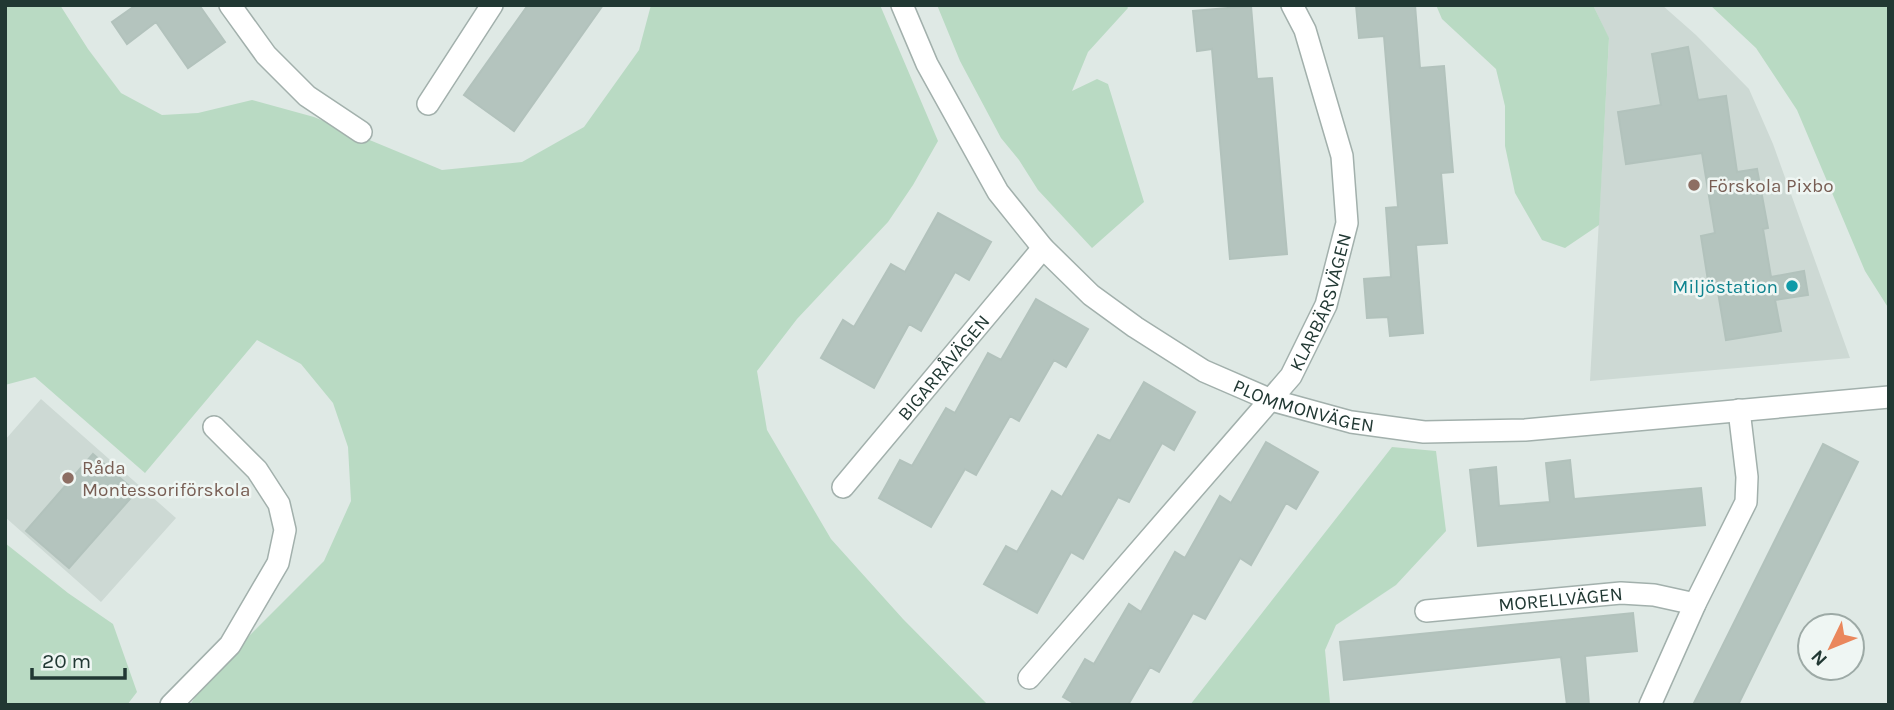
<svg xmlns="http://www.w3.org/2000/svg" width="1894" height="710" font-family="Karla,sans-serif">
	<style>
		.built { fill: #cdd9d4 }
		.green { fill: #b9dac3 }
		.building { fill: #b4c4be; stroke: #b2c2bc; stroke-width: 2 }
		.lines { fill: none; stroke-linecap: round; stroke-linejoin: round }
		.minor-casing { stroke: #a2b0ac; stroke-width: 24 }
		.minor { stroke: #fff; stroke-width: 21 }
		.education-dot { fill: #8d6e63; stroke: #eff6f3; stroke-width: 2.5 }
		.culture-dot { fill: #0f9aa8; stroke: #eff6f3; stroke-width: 2.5 }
		.labels { text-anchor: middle; stroke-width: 5; stroke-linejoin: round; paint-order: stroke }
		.education-label { font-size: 19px; fill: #785e54; stroke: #eff6f3; text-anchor: start }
		.culture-label { font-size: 19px; fill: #0d838f; stroke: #eff6f3; text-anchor: end }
		.street-label { font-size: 19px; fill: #213833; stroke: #eff6f3 }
	</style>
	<rect width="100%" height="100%" fill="#dfe9e5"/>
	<path class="built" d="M 1593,5 L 1662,5 L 1696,35 L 1749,89 L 1773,144 L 1850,358 L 1590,381 L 1609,39 Z
		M 41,399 L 176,518 L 101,602 L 5,517 L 5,440 Z"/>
	<path class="green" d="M 5,5 L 60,5 L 88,49 L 121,93 L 162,115 L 198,113 L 252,100 L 314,117 L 442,170 L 522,162 L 584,127 L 639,50 L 651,5 L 880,5 L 938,141 L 913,185 L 888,222 L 797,319 L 757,371 L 767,430 L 831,539 L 903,619 L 988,705 L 190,705 L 207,678 L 324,561 L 351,501 L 348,447 L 333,403 L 301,364 L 257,340 L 145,473 L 35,377 L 5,385 Z
		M 937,5 L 1126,5 L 1128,8 L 1088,52 L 1072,91 L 1097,79 L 1108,84 L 1144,202 L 1092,248 L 1038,190 L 1019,160 L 1001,138 L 960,61 Z
		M 1436,5 L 1593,5 L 1609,38 L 1599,225 L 1565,248 L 1542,240 L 1515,193 L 1505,146 L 1505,106 L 1496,69 L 1442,19 Z
		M 1710,5 L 1889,5 L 1889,309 L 1865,271 L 1797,110 L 1756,48 Z
		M 1392,447 L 1436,451 L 1446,531 L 1396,585 L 1336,625 L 1325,650 L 1330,703 L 1322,705 L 1190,705 Z
		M 5,543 L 68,593 L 113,624 L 137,692 L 127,705 L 5,705 Z"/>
	<path class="building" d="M 136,5 L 199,5 L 225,42 L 188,68 L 156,22 L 127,44 L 112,22 Z
		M 528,5 L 603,5 L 514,131 L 464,95 Z
		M 1356,5 L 1415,5 L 1420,68 L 1444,66 L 1453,172 L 1441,173 L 1447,243 L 1416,245 L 1423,333 L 1390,336 L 1388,317 L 1367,318 L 1364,279 L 1391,277 L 1386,208 L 1398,207 L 1384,36 L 1359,38 Z
		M 1251,6 L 1257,79 L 1272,78 L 1287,254 L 1230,259 L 1212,49 L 1197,51 L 1193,11 Z
		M 1688,47 L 1698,100 L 1726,96 L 1737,172 L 1757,169 L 1768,228 L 1763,229 L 1771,277 L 1804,271 L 1808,295 L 1775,300 L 1781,331 L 1726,340 L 1716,280 L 1708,281 L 1701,236 L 1715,233 L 1702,153 L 1626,164 L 1618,112 L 1661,105 L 1652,54 Z
		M 938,213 L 991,242 L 969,280 L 955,272 L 921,331 L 909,324 L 874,388 L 821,358 L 843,320 L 854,327 L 891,264 L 905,272 Z
		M 1036,299 L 1088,329 L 1066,367 L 1054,360 L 1019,421 L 1010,416 L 976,475 L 965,469 L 931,527 L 879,498 L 900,460 L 912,466 L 946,408 L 955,413 L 988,353 L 1001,360 Z
		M 1144,382 L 1195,412 L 1174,450 L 1162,443 L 1129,502 L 1118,497 L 1083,559 L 1071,552 L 1037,613 L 984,584 L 1006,546 L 1017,552 L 1052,491 L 1062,497 L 1098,435 L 1110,441 Z
		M 1266,442 L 1318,472 L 1296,509 L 1286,503 L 1251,565 L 1240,558 L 1205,619 L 1193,613 L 1159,672 L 1150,667 L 1128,705 L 1077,705 L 1063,697 L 1085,659 L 1094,664 L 1129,604 L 1141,612 L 1175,552 L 1185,558 L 1220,496 L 1231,503 Z
		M 1823,444 L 1858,462 L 1761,658 L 1738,705 L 1693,705 Z
		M 93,454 L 136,492 L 69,568 L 26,531 Z
		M 1570,460 L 1574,499 L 1701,488 L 1705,525 L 1478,546 L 1470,470 L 1496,467 L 1499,506 L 1550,502 L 1546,463 Z
		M 1633,613 L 1637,651 L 1585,656 L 1589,705 L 1567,705 L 1561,657 L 1344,680 L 1340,642 Z"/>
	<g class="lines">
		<defs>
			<g id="minor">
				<path d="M 230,5 L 266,55 L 307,96 L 361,132"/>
				<path id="s1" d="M 902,5 L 927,64 L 998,192 L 1043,248 L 1091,295 L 1135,327 L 1204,371 L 1271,400 L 1351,422 L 1424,432 L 1525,430 L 1889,397"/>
				<path d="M 428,104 L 492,5"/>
				<path id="s2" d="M 843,487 L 1043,248"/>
				<path id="s3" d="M 1426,611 L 1621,593 L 1654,595 L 1695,604"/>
				<path id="s4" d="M 1029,678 L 1291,376 L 1326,305 L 1347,223 L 1342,156 L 1305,30 L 1292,5"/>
				<path d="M 171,705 L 230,645 L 278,563 L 285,530 L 279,504 L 257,470 L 214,427"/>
				<path d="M 1650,705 L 1695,604 L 1746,502 L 1747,477 L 1739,410"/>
			</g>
		</defs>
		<use href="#minor" class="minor-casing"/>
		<use href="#minor" class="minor"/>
	</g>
	<g class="education-dot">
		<circle cx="1694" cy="185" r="7"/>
		<circle cx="68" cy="478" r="7"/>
	</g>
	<circle class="culture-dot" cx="1792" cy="286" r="7"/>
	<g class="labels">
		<g class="education-label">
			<text x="1708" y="192">Förskola Pixbo</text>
			<text x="82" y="474">Råda<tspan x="82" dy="22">Montessoriförskola</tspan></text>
		</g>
		<g class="culture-label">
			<text x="1778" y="293">Miljöstation</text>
		</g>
		<g class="street-label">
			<text dy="7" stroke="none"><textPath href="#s4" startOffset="480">KLARBÄRSVÄGEN</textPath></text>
			<text dy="7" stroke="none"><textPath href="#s2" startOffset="156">BIGARRÅVÄGEN</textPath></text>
			<text dy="7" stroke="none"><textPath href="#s1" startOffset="592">PLOMMONVÄGEN</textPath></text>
			<text dy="7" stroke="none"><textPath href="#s3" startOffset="135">MORELLVÄGEN</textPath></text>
		</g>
	</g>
	<rect width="1894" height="710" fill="none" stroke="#213833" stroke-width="14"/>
	<g transform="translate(1831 647) rotate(227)"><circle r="33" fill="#eff6f3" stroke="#9daaa6" stroke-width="2"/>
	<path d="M0-5L12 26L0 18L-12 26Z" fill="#ea875c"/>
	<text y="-10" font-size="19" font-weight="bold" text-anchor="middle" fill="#213833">N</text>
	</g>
	<path d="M32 668v10h93v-10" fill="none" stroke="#213833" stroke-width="3.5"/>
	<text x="42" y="668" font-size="21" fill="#213833" stroke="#eff6f3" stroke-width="5" paint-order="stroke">20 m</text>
</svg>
